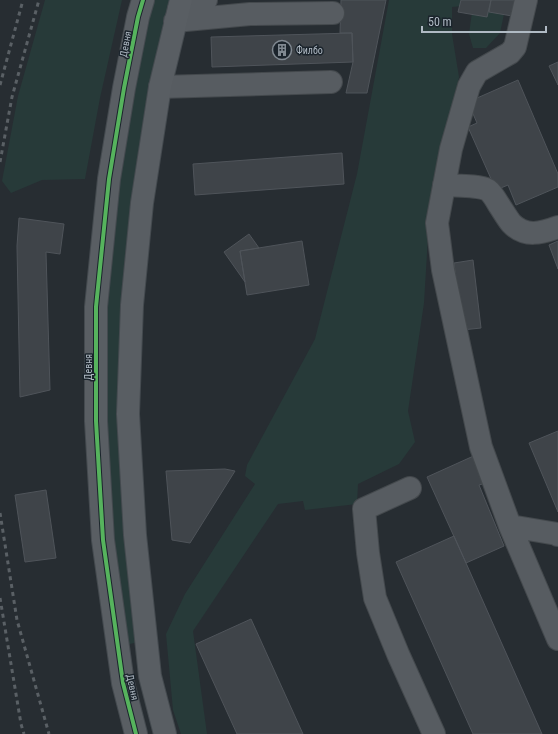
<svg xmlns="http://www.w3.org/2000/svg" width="558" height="734" font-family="'Roboto Condensed',sans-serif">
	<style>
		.green { fill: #273a39 }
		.building { fill: #3f4449; stroke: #4f545a }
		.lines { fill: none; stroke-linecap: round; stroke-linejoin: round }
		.minor-casing { stroke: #44494d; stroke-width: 24 }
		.major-casing { stroke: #444a4f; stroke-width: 24 }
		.minor { stroke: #575c61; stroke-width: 22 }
		.major { stroke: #595e63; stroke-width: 22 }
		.rail { stroke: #5a6065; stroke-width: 3; stroke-dasharray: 4 4; stroke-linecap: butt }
		.cycleway-casing { stroke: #1b242c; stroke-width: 6 }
		.cycleway { stroke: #56b35d; stroke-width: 4 }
		.labels { text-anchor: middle; stroke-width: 3; stroke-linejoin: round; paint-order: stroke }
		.street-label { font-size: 10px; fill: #b0bac4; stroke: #1b242c }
		.poi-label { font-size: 10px; fill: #b0bac4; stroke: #1b242c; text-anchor: start }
	</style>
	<rect width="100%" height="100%" fill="#272d32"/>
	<path class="green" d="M 45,0 L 122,0 L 100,98 L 85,179 L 42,180 L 11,193 L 2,181 L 18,96 Z
		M 143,0 L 181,0 L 132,305 L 146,640 L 118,647 L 96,307 Z
		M 389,0 L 507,0 L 500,33 L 486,48 L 473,48 L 469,34 L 473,5 L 452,7 L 452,34 L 459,77 L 429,220 L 424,303 L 408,411 L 415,442 L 399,464 L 358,484 L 357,504 L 305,510 L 303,501 L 278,504 L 193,631 L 207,734 L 181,734 L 173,710 L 166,634 L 185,594 L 255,484 L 245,476 L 247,465 L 315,339 L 357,174 Z"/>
	<path class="building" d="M 341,0 L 386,0 L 367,93 L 346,93 L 353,62 L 352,33 L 340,33 Z
		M 461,0 L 491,0 L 487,17 L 458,12 Z
		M 491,0 L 515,0 L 512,16 L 489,12 Z
		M 352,33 L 353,62 L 212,67 L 211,37 Z
		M 558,62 L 558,85 L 549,66 Z
		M 518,80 L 558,174 L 558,187 L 516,205 L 508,185 L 496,190 L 468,127 L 477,123 L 468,102 Z
		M 342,153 L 344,184 L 195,195 L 193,164 Z
		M 19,218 L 64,224 L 60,254 L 46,252 L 50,390 L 20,397 L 17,246 Z
		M 249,234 L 259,248 L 240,251 L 245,282 L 224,252 Z
		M 302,241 L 309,285 L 247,295 L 240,251 Z
		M 558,241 L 558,269 L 549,245 Z
		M 473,260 L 481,328 L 462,330 L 454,263 Z
		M 558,431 L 558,512 L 529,443 Z
		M 478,454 L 486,483 L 479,485 L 504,546 L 466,563 L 427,477 Z
		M 225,469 L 235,471 L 190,543 L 172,540 L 166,471 Z
		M 46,490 L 56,558 L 25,562 L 15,495 Z
		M 454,536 L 542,734 L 473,734 L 396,562 Z
		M 251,619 L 303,734 L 237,734 L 196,644 Z"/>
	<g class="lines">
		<defs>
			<path id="minor" d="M 526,0 L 515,47 L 510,53 L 477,72 L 469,86 L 451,149 L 437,223 L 443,270 L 481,447 L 510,526 L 557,534 L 558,535
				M 179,9 L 206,0
				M 175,21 L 250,14 L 333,13
				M 160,87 L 331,82
				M 444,185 C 456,186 478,185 488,190 C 492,193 496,200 499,205 C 503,211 507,218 511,223 C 525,238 542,233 558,227
				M 410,488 L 364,509 L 368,553 L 375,598 L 398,654 L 434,734
				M 510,526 L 558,639"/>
			<path id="major" d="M 136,734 L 123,683 L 103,540 L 96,421 L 96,307 L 109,179 L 124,88 L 138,17 L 143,0
				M 165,734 L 150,676 L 135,535 L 128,414 L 132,305 L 142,203 L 160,87 L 181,0"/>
		</defs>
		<use href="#minor" class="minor-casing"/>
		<use href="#major" class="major-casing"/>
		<use href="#minor" class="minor"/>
		<use href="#major" class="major"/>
		<path class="rail" d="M 0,85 L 23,0
			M 0,162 L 12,97 L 39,0
			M 0,513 L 17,620 L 49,734
			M 0,598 L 21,724 L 24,734"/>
		<defs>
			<path id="cycleway" d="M 136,734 L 123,683 L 103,540 L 96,421 L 96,307 L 109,179 L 124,88 L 138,17 L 143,0"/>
		</defs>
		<use href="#cycleway" class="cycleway-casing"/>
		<use href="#cycleway" class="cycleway"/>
	</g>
	<defs>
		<symbol id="building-ring" viewBox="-11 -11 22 22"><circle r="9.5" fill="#1b242c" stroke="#808991" stroke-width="1.5"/><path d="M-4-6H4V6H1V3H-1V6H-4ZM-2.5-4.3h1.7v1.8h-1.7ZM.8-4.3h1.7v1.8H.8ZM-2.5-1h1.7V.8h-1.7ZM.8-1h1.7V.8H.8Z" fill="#808991"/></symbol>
	</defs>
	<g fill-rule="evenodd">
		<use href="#building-ring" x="271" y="39" width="22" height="22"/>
	</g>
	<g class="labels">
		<g class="street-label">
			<text transform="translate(125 44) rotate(-79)" y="4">Девня</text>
			<text transform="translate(88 367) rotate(-90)" y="4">Девня</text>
			<text transform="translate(133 687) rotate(78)" y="4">Девня</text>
		</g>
		<g class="poi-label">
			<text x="296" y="54">Филбо</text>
		</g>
	</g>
	<path d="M422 26v6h124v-6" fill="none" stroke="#b0bac4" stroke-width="2"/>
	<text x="428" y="26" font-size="12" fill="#b0bac4" stroke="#1b242c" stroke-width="3" paint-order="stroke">50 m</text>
</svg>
